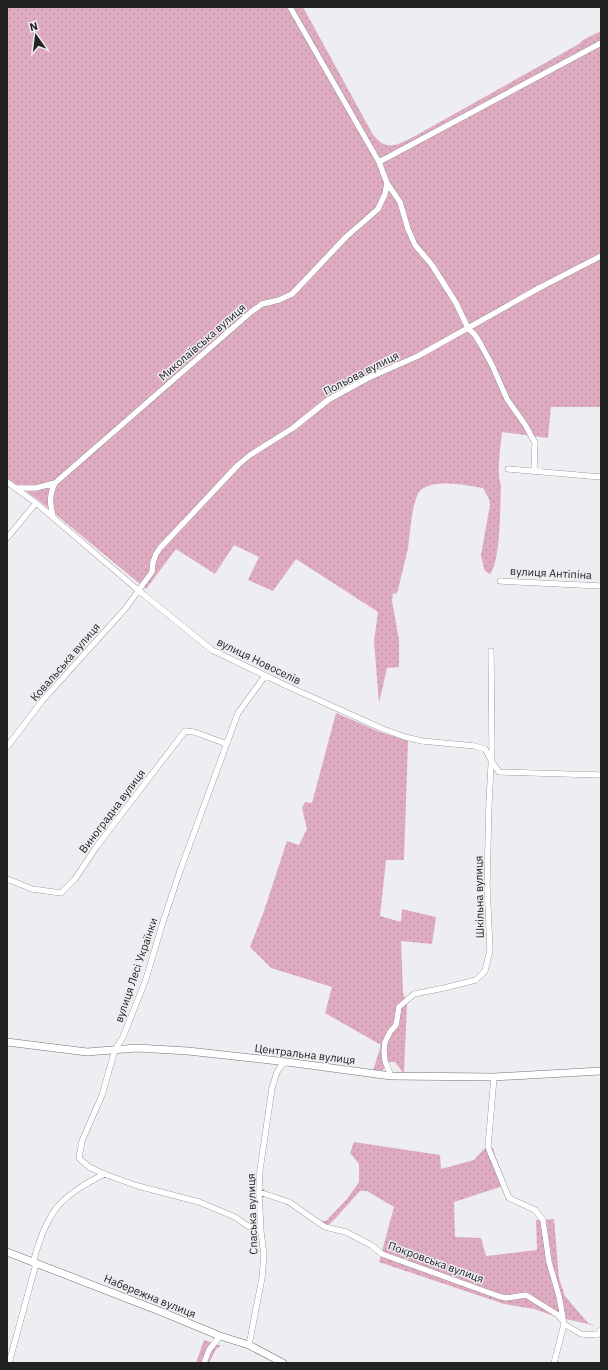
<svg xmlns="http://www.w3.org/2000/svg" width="608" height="1370" font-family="'IBM Plex Sans',sans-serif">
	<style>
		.grass { fill: url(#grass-dots) }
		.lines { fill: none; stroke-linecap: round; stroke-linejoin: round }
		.minor-casing { stroke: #727175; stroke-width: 6 }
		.tertiary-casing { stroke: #727175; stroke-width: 8 }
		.minor { stroke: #fff; stroke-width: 5.5 }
		.tertiary { stroke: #fff; stroke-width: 7 }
		.labels { text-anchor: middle; stroke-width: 3; stroke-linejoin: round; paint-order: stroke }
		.street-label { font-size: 11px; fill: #222223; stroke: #eeedf1 }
	</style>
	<defs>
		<pattern id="grass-dots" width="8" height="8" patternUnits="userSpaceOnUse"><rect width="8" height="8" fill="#deabc1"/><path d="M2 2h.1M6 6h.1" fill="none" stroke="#be93a6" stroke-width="1.8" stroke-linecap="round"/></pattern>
	</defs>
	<rect width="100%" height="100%" fill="#eeedf1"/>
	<path class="grass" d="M 7,7 L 303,7 L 372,133 C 386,153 397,145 415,136 L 579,44 L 583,40 L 601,31 L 601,407 L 551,407 L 548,438 L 502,432 C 501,444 496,475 501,485 C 500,503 501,562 490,574 L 486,572 L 484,569 L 481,555 L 490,505 L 489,499 L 483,488 C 468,485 431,478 420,491 C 412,500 410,534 408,548 C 405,562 401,576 398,590 L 396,594 L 393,593 L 392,601 L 399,640 L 399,667 L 387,668 L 379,703 L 374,641 L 378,612 L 296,559 L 273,591 L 248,580 L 259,557 L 234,545 L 215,574 L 176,549 L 146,589 L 37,499 L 7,478 Z
		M 336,713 L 380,732 L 408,741 L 404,860 L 386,860 L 380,916 L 401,922 L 402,909 L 436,917 L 432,944 L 401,941 L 403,993 L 407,1003 L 404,1074 L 395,1062 L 388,1062 L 383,1070 L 373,1071 L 381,1045 L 325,1013 L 332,987 L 271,968 L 250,947 L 264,911 L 287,841 L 299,845 L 307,829 L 302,808 L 305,802 L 312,803 Z
		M 354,1142 L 440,1155 L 441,1169 L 474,1160 L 484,1149 L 493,1148 L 495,1155 L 506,1184 L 497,1188 L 454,1202 L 455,1237 L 481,1238 L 486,1256 L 537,1250 L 536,1220 L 554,1219 L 559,1278 L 565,1296 L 588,1323 L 597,1326 L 557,1317 L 534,1309 L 504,1304 L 379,1262 L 394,1207 L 367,1191 L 360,1191 L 334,1220 L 325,1228 L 284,1203 L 263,1195 L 263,1188 L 265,1191 L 321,1221 L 326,1221 L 347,1199 L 359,1182 L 359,1164 L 350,1153 Z
		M 204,1340 L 221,1346 L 216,1349 L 209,1363 L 196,1363 Z"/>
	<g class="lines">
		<defs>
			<path id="minor" d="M 290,7 L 379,162 L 601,43
				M 379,162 L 387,183 L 400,202 L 408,229 L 415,245 L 432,265 L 456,303 L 468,328 L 475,335 L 480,343 L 492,365 L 507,399 L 526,426 L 535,443 L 534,471
				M 508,469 L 601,477
				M 7,482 L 36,503 L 138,590 L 212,650 L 287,686 L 383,729 L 405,737 L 422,741 L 475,746 L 485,749 L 492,762 L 499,772 L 601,775
				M 17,488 L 36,488 L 55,483 L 251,312 L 262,304 L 279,300 L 292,294 L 346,237 L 378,209 L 385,194 L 387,183
				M 53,516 C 50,504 49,495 55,483
				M 7,538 L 36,503
				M 500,581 L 601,586
				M 7,747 L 42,701 L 125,609 L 152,572 L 153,562 L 156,554 L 160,548 L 238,465 L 250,455 L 293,428 L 328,400 L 368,378 L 418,356 L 539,288 L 601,256
				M 7,879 L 32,889 L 61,893 L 75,879 L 97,846 L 185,731 L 194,732 L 227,744
				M 391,1076 L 385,1061 L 384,1051 L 385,1042 L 390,1032 L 396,1025 L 399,1007 L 414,994 L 444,988 L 476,980 L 485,971 L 490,950 L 487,885 L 489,803 L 492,748 L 491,651
				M 494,1077 L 488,1147 L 509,1198 L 535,1210 L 543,1220 L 549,1262 L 559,1296 L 564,1324 L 554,1363
				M 259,1192 L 289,1202 L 325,1227 L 346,1232 L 371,1245 L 382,1254 L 498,1296 L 506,1298 L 526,1295 L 558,1315 L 564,1322
				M 261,1232 L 248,1226 L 235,1217 L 199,1202 L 138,1186 L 104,1174 L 89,1167 L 79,1158 L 82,1141 L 102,1095 L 115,1050 L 123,1037 L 146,979 L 162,925 L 180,871 L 238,713 L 265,676
				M 33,1263 C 38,1244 48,1215 62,1202 C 74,1190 89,1182 104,1174
				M 564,1324 L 581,1334 L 597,1335 L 601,1330
				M 249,1345 L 262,1278 L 264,1255 L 261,1232 L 259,1192 L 260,1170 L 272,1088 L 277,1072 L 281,1066 L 287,1062
				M 9,1363 L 36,1264
				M 204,1363 L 209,1350 L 220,1336"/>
			<path id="tertiary" d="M 7,1042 L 87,1052 L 137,1048 L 188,1051 L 287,1062 L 391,1076 L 494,1077 L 601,1071
				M 7,1252 L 162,1312 L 220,1336 L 249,1345 L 283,1363"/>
		</defs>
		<use href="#minor" class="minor-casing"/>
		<use href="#tertiary" class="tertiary-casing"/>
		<use href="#minor" class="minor"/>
		<use href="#tertiary" class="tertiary"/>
	</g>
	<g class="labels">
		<g class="street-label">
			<text transform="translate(202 342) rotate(-41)" y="4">Миколаївська вулиця</text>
			<text transform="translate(361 373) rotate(-27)" y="4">Польова вулиця</text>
			<text transform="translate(551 573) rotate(3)" y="4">вулиця Антіпіна</text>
			<text transform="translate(259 661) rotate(26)" y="4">вулиця Новоселів</text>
			<text transform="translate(65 662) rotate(-49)" y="4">Ковальська вулиця</text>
			<text transform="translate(112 811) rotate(-53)" y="4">Виноградна вулиця</text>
			<text transform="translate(479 897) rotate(-91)" y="4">Шкільна вулиця</text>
			<text transform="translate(136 970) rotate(-71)" y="4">вулиця Лесі Українки</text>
			<text transform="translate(305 1054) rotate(7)" y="4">Центральна вулиця</text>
			<text transform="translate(252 1214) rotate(-92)" y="4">Спаська вулиця</text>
			<text transform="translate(436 1262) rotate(20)" y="4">Покровська вулиця</text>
			<text transform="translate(150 1296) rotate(22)" y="4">Набережна вулиця</text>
		</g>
	</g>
	<rect width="608" height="1370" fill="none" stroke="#222223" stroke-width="16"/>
	<g transform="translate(36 36) rotate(346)" stroke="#eeedf1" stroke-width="3" paint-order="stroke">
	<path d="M0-3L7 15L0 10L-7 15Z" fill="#222223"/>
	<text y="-6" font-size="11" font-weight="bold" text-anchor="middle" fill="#222223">N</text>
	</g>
</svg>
